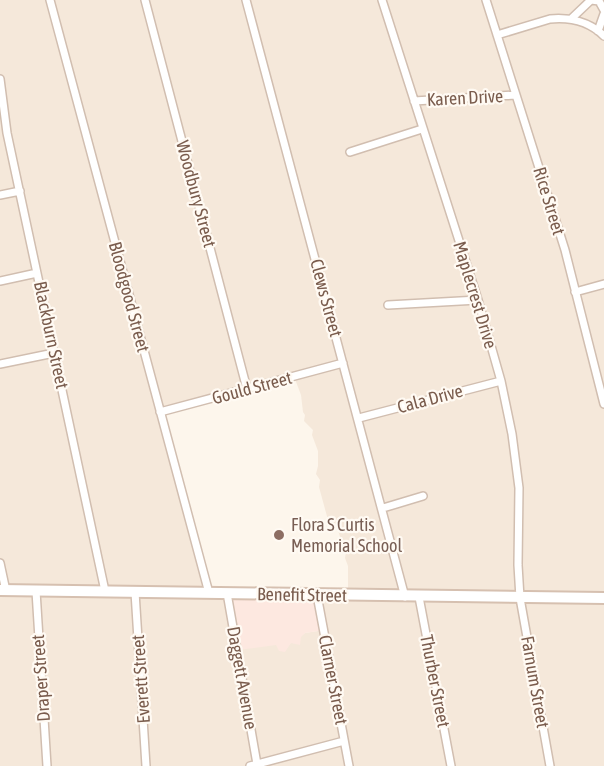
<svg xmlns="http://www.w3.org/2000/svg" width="604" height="766" font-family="'Asap Condensed',sans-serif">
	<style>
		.residential { fill: #f5e8da; fill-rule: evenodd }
		.commercial { fill: #fde8e0 }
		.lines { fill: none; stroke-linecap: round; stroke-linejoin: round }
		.street-casing { stroke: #d1beb0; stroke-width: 10 }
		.secondary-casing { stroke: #d6c0b0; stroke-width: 14 }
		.street { stroke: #fff; stroke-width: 7 }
		.secondary { stroke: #fff; stroke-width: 10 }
		.education-dot { fill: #8d6e63; stroke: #fffaf3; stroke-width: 2 }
		.labels { text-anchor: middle; stroke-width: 4.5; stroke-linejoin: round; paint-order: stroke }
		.street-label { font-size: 18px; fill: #7a5c4d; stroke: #fffaf3 }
		.education-label { font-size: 18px; fill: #785e54; stroke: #fffaf3; text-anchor: start }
	</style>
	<rect width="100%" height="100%" fill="#fdf6ec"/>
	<path class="residential" d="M 0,0 L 604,0 L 604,766 L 0,766 ZM 295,379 L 301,395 L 303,412 L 305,415 L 304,421 L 313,430 L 312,435 L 318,451 L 318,466 L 316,474 L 320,480 L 319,487 L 328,520 L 337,527 L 341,540 L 347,546 L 345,558 L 348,566 L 348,595 L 320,597 L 324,630 L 305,633 L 291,643 L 277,645 L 228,596 L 209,594 L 163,415 L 164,413 Z"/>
	<path class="commercial" d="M 231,595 L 316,596 L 324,630 L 305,633 L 301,637 L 300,645 L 291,643 L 285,652 L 279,651 L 276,645 L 238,650 L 230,604 Z"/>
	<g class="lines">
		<defs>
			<path id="street" d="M 50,0 L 209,593
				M 145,0 L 247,389
				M 246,0 L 405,597
				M 382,0 L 478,300 L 501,381 L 512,434 L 519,488 L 518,565 L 520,598 L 550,766
				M 486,0 L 565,250 L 604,404
				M 571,19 L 591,0 L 599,1 L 604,10
				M 598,31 L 604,14
				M 497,35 L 550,19 C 570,17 590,22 604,36
				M 0,79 L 7,133 L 105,591
				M 414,101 L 515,95
				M 350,152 L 422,129
				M 0,195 L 20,191
				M 0,281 L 37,273
				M 575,292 L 604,284
				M 388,305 L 478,300
				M 0,364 L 54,353
				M 160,412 L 343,363
				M 359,418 L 501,381
				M 383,508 L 423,496
				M 0,563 L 6,591
				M 36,591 L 47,766
				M 135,592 L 146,766
				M 227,593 L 257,764
				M 317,595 L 349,766
				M 419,597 L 451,766
				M 250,766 L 344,741"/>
			<path id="secondary" d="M 0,590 L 604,598"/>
		</defs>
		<use href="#street" class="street-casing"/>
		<use href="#secondary" class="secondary-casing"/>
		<use href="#street" class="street"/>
		<use href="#secondary" class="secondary"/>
	</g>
	<circle class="education-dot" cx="279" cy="535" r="6"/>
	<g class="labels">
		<g class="street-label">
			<text transform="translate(465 98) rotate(-3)" y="6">Karen Drive</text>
			<text transform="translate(196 194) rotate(75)" y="6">Woodbury Street</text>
			<text transform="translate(549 201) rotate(73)" y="6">Rice Street</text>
			<text transform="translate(475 295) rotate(73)" y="6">Maplecrest Drive</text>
			<text transform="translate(129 297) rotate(75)" y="6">Bloodgood Street</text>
			<text transform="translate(326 298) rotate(75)" y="6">Clews Street</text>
			<text transform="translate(51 335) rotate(78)" y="6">Blackburn Street</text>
			<text transform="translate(252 388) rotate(-15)" y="6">Gould Street</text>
			<text transform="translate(430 399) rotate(-15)" y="6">Cala Drive</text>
			<text transform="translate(302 595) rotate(1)" y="6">Benefit Street</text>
			<text transform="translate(41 678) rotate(-94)" y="6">Draper Street</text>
			<text transform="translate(242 678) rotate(80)" y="6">Daggett Avenue</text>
			<text transform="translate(141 679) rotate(-94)" y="6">Everett Street</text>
			<text transform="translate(333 680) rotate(79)" y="6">Clarner Street</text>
			<text transform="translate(435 681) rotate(79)" y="6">Thurber Street</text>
			<text transform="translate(535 682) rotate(80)" y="6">Farnum Street</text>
		</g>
		<g class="education-label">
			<text x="291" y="531">Flora S Curtis<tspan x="291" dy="21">Memorial School</tspan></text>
		</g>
	</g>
</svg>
